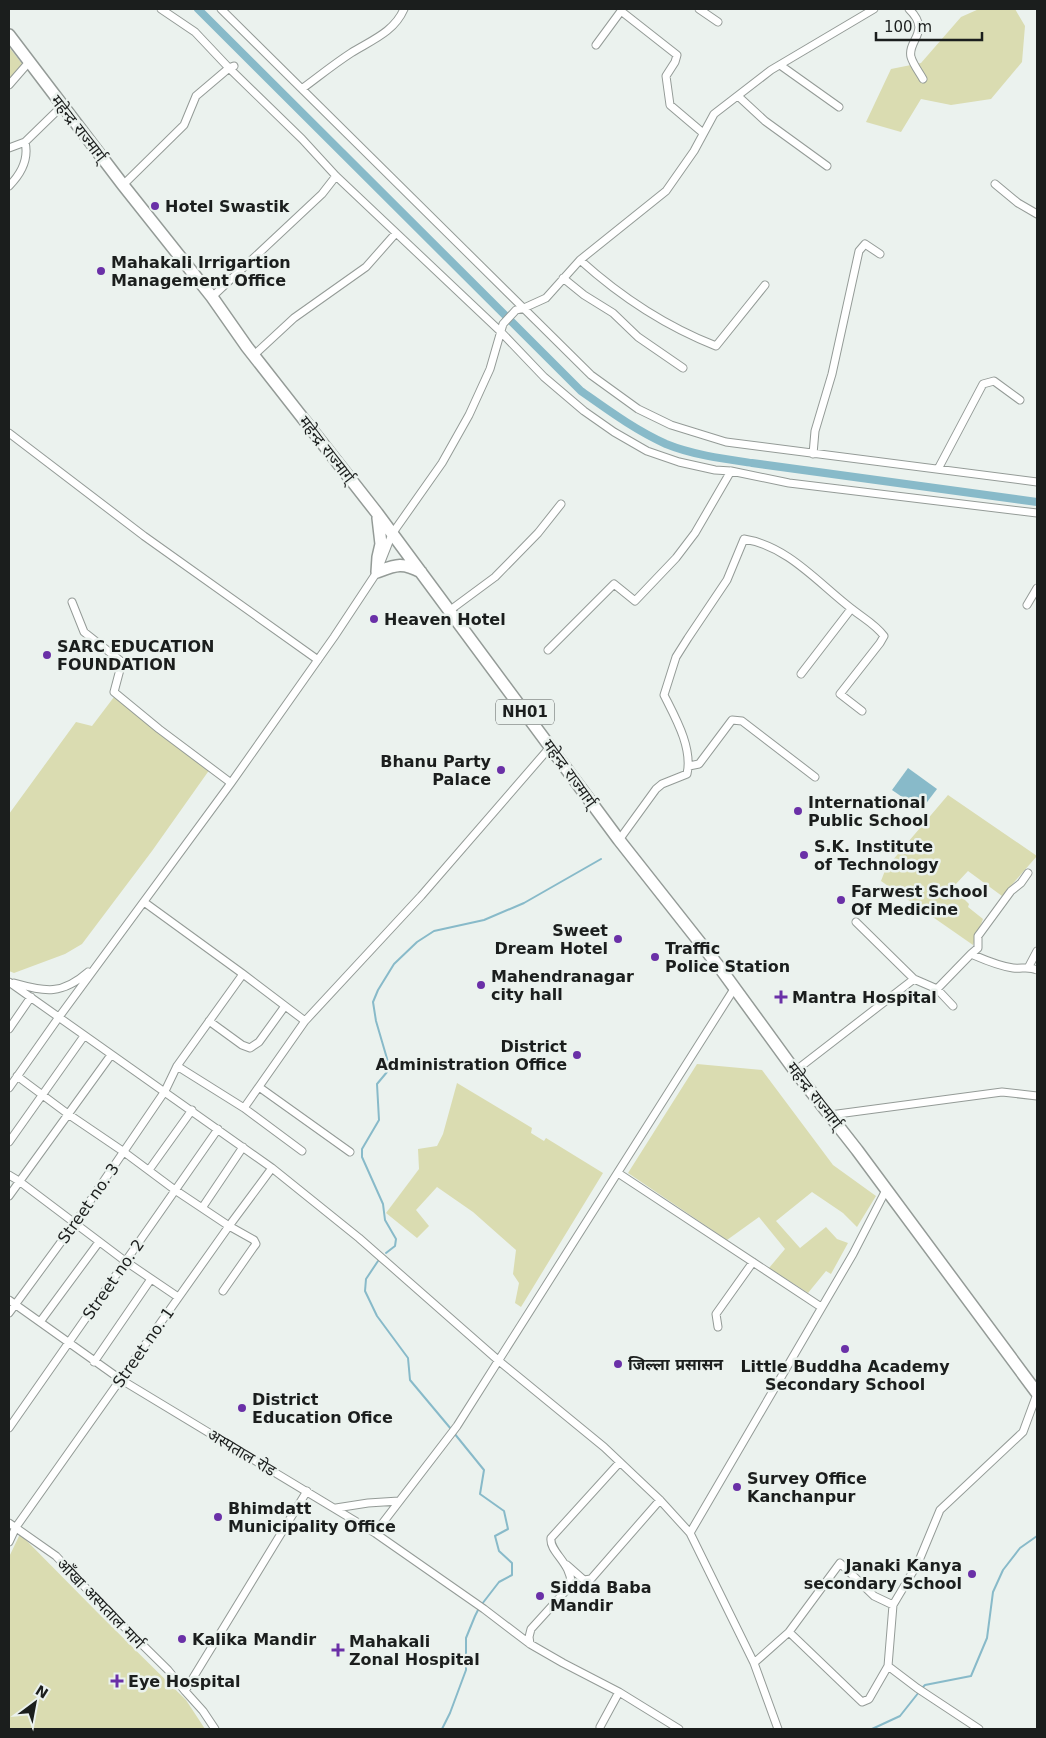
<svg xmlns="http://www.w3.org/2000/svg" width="1046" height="1738" font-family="'DejaVu Sans','Noto Sans Devanagari',sans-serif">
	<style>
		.green { fill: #dadcb1 }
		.water { fill: #88bac9 }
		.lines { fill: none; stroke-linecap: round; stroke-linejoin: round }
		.stream { stroke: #88bac9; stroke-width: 2 }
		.canal { stroke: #88bac9; stroke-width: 8 }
		.minor-casing { stroke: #949b97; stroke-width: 9 }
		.trunk-casing { stroke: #949b97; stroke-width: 14 }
		.minor { stroke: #fff; stroke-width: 7 }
		.trunk { stroke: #fff; stroke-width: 11 }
		.poi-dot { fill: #6a30a7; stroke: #ebf2ee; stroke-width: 2 }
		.labels { text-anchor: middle; stroke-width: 5; stroke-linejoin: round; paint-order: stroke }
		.shield { fill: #ebf2ee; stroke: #595e5c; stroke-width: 1 }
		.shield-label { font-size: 15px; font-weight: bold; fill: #1b1e1d }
		.street-label { font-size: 16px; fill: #1b1e1d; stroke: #ebf2ee }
		.poi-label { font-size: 16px; font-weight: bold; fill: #1b1e1d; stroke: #ebf2ee; text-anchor: start }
	</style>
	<rect width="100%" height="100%" fill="#ebf2ee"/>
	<path class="green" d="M 979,9 L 1015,9 L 1025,26 L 1022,62 L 991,99 L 951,105 L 921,99 L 901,132 L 866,122 L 891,69 L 921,63 L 961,17 Z
		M 9,47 L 23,65 L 9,80 Z
		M 114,697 L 210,769 L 152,851 L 82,944 L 65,954 L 14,973 L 9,971 L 9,814 L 76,722 L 92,726 Z
		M 948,795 L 1037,856 L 1002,896 L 968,871 L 954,886 L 962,893 L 961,896 L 969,904 L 968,907 L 983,919 L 973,945 L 881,881 L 886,868 Z
		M 697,1064 L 762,1070 L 833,1165 L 876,1196 L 857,1227 L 843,1213 L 812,1192 L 776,1221 L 800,1248 L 826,1227 L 837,1239 L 848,1243 L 831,1274 L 826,1271 L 808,1293 L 769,1268 L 785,1249 L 759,1217 L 727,1240 L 628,1173 Z
		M 457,1083 L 532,1128 L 531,1133 L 544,1141 L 546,1138 L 603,1173 L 521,1307 L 515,1303 L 519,1283 L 513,1274 L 516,1250 L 473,1212 L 437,1187 L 416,1210 L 429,1226 L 417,1238 L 386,1213 L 419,1169 L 418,1149 L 437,1146 L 443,1134 Z
		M 20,1534 L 101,1616 L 186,1700 L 205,1729 L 9,1729 L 9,1557 Z"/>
	<path class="water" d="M 908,768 L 937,789 L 921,810 L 892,790 Z"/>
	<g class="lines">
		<path class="stream" d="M 386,1253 L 395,1246 L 396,1239 L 385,1220 L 383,1204 L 362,1157 L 362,1149 L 379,1120 L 377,1084 L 387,1072 L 388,1062 L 376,1021 L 373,1002 L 378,990 L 394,964 L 417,942 L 434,931 L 484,920 L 524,903 L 601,859
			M 378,1261 L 366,1279 L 365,1291 L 377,1316 L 408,1358 L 410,1380 L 451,1429
			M 454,1433 L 484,1470 L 480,1494 L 504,1511 L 508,1529 L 495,1536 L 499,1551 L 512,1563 L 512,1575 L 499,1582 L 482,1604
			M 922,1688 L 925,1685 L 971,1676 L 987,1638 L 993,1592 L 1003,1570 L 1020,1548 L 1037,1536
			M 442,1729 L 450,1713 L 466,1670 L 466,1638 L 475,1616 L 479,1608
			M 872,1729 L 900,1716 L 919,1692"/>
		<path class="canal" d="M 198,9 L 581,391 C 608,410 635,430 666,444 C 693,455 724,459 752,463 L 1037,502"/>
		<defs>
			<path id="minor" d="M 161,9 L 195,32 L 229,68 L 302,139 L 336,176 L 501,332 L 544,377 L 584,411 L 614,432 L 647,451 L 679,462 L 715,470 L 731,471 L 789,483 L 1037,513
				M 221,9 L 591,375 L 638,409 L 671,425 L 726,442 L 1037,482
				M 699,9 L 718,22
				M 909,9 C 932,32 907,40 911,57 C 913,64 919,72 923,79
				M 596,45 L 621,11 L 677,55 L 675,62 L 666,76 L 670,105 L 703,133
				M 780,65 L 839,107
				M 9,85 L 29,62
				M 303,88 C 318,77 334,64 351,53 C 372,40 394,32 404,9
				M 738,96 L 765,121 L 827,166
				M 9,148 L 25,142 L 62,106
				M 995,184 L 1018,203 L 1037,214
				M 123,185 L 184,125 L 196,96 L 229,68 L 234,66
				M 9,186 C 21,174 29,159 25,142
				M 580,260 C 621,297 665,326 716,346 L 765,285
				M 563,278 L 584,295 L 613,313 L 638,337 L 683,368
				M 212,297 L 322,194 L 336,176
				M 253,356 L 294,318 L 366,267 L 396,233
				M 9,433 L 144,536 L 318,660
				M 813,454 L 815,431 L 832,374 L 859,251 L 865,244 L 880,254
				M 938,469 L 983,384 L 994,381 L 1020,400
				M 72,602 L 84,632 L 122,662 L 114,692 L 159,729 L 231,783
				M 1027,605 L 1037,588
				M 449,611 L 495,577 L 538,533 L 561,504
				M 548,650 L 614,584 L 635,601 L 676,558 L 695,533 L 731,471
				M 801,674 L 851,609
				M 689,766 L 699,764 L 732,720 L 742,721 L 815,777
				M 619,840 L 656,789 L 662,784 L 687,774 C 693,748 675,717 664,695 L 676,657 L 688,638 L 727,580 L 744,539 C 788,546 818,583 852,609 C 863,618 875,624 884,636 L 880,643 L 840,694 L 862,711
				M 144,902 L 243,974 L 305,1021 L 421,896 L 551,746
				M 856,922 L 914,979 L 937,989 L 953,1006
				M 971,954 L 978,948 L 978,936 L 1011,891 L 1021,883 L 1028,873
				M 1028,968 L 1037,951
				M 9,982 L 272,1168 L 359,1238 L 499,1361 L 604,1447 L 660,1500 L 690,1533 L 754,1663 L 778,1729
				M 14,983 C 46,992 62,995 88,972
				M 937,989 L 971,954 C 985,960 998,966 1013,968 C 1022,969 1029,966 1037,970
				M 209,1021 L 242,1045 L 250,1048 L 259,1042 L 285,1006
				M 9,1029 L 31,997
				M 177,1066 L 244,1108 L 305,1021
				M 795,1071 L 914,979
				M 17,1076 L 68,1114 L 124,1152 L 175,1190 L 229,1226 L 254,1240 L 256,1244 L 253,1248 L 223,1291
				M 259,1087 L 350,1152
				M 9,1088 L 59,1017 L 231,783 L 334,637 L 377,572 L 392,534 L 442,463 L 469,415 L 490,369 L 503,324 L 516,310 L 524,308 L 546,298 L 580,260 L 666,191 L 694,151 L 714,114 L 771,70 L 874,9
				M 244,1108 L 302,1151
				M 830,1115 L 1002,1092 L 1037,1096
				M 9,1142 L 84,1036
				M 149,1170 L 192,1110
				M 618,1173 L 821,1307
				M 9,1175 L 19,1181 L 125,1261 L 178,1297
				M 9,1196 L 111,1055
				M 202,1208 L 243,1147
				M 9,1300 L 120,1379 L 375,1533 L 484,1609 L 530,1644 L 563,1663 L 619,1692 L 679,1729
				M 9,1313 L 75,1223 L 165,1091 L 177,1066 L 243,974
				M 40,1322 L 99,1242
				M 718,1327 L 716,1314 L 753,1262
				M 94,1362 L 151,1279
				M 9,1428 L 218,1129
				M 336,1508 L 368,1503 L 399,1501
				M 9,1523 L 56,1556 L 97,1600 L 168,1670 L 185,1691
				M 375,1533 L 457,1426 L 734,989
				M 690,1533 L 853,1254 L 886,1190
				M 9,1542 L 16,1527 L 229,1226 L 272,1168
				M 567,1565 L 584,1580 L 591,1579 L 660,1500
				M 893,1605 L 888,1666 L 917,1688 L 979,1729
				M 789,1632 L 862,1702 L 869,1699 L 888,1666
				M 530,1644 L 529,1637 L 531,1629 L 571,1585 C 572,1563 549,1552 551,1538 L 620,1462
				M 754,1663 L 789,1632 L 840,1563 L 874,1596 L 893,1605 L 918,1563 L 940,1510 L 1023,1432 L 1037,1394
				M 600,1727 L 619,1692
				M 215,1729 L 203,1711 L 185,1691 L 307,1491"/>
			<path id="trunk" d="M 9,35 L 123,185 L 212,297 L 247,347 L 377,513 L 619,840 L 720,968 L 795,1071 L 857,1150 L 1037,1393
				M 378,518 L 381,544 L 378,557 L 377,572 C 396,565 402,562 421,572"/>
		</defs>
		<use href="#minor" class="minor-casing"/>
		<use href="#trunk" class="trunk-casing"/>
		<use href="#minor" class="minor"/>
		<use href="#trunk" class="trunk"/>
	</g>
	<g class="poi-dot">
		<circle cx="155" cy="206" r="5"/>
		<circle cx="101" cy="271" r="5"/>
		<circle cx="374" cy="619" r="5"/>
		<circle cx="47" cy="655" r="5"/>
		<circle cx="501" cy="770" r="5"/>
		<circle cx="798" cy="811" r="5"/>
		<circle cx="804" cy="855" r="5"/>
		<circle cx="841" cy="900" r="5"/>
		<circle cx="618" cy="939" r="5"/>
		<circle cx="655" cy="957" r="5"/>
		<circle cx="481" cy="985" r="5"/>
		<path d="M778.5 989.5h5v5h5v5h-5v5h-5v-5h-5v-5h5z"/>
		<circle cx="577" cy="1055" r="5"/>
		<circle cx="845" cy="1349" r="5"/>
		<circle cx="618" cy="1364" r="5"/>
		<circle cx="242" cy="1408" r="5"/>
		<circle cx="737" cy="1487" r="5"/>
		<circle cx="218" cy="1517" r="5"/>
		<circle cx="972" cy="1574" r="5"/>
		<circle cx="540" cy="1596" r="5"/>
		<circle cx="182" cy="1639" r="5"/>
		<path d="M335.5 1642.5h5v5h5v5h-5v5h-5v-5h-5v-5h5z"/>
		<path d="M114.5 1673.5h5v5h5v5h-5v5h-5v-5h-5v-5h5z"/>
	</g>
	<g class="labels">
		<rect class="shield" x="496" y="699.5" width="58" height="25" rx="4"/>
		<g class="shield-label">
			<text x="525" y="717">NH01</text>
		</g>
		<g class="street-label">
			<text transform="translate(79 128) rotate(52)" y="6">महेन्द्र राज्मार्ग्</text>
			<text transform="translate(327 449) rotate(52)" y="6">महेन्द्र राज्मार्ग्</text>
			<text transform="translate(570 773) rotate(54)" y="6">महेन्द्र राज्मार्ग्</text>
			<text transform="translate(815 1095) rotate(52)" y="6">महेन्द्र राज्मार्ग्</text>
			<text transform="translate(88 1203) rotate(-55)" y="6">Street no. 3</text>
			<text transform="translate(113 1279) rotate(-55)" y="6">Street no. 2</text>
			<text transform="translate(143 1347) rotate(-55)" y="6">Street no. 1</text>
			<text transform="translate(242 1452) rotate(31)" y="6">अस्पताल रोड</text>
			<text transform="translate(101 1603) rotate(46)" y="6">आँखा अस्पताल मार्ग</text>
		</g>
		<g class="poi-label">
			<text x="165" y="212">Hotel Swastik</text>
			<text x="111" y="268">Mahakali Irrigartion<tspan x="111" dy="18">Management Office</tspan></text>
			<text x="384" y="625">Heaven Hotel</text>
			<text x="57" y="652">SARC EDUCATION<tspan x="57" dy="18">FOUNDATION</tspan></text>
			<text x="491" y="767" text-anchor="end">Bhanu Party<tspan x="491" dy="18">Palace</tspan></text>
			<text x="808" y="808">International<tspan x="808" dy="18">Public School</tspan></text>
			<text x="814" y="852">S.K. Institute<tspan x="814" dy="18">of Technology</tspan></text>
			<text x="851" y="897">Farwest School<tspan x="851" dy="18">Of Medicine</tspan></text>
			<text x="608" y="936" text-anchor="end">Sweet<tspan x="608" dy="18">Dream Hotel</tspan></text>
			<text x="665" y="954">Traffic<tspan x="665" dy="18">Police Station</tspan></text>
			<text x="491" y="982">Mahendranagar<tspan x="491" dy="18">city hall</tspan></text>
			<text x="792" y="1003">Mantra Hospital</text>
			<text x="567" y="1052" text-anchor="end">District<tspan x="567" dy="18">Administration Office</tspan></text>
			<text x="628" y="1370">जिल्ला प्रसासन</text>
			<text x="845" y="1372" text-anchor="middle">Little Buddha Academy<tspan x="845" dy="18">Secondary School</tspan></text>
			<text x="252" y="1405">District<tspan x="252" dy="18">Education Ofice</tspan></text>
			<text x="747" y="1484">Survey Office<tspan x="747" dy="18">Kanchanpur</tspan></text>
			<text x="228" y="1514">Bhimdatt<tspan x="228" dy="18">Municipality Office</tspan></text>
			<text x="962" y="1571" text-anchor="end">Janaki Kanya<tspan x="962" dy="18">secondary School</tspan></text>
			<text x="550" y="1593">Sidda Baba<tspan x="550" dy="18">Mandir</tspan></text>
			<text x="192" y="1645">Kalika Mandir</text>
			<text x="349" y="1647">Mahakali<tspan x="349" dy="18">Zonal Hospital</tspan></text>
			<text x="128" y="1687">Eye Hospital</text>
		</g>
	</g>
	<rect width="1046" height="1738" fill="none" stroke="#1b1e1d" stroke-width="20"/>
	<g transform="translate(35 1703) rotate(32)" stroke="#ebf2ee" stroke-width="4" paint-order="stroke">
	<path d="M0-4L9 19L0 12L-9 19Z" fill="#1b1e1d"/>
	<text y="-8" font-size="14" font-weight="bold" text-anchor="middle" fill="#1b1e1d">N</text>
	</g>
	<path d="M876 32v8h106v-8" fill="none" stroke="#1b1e1d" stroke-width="2.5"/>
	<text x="884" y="32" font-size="15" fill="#1b1e1d" stroke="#ebf2ee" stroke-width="4" paint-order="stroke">100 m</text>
</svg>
